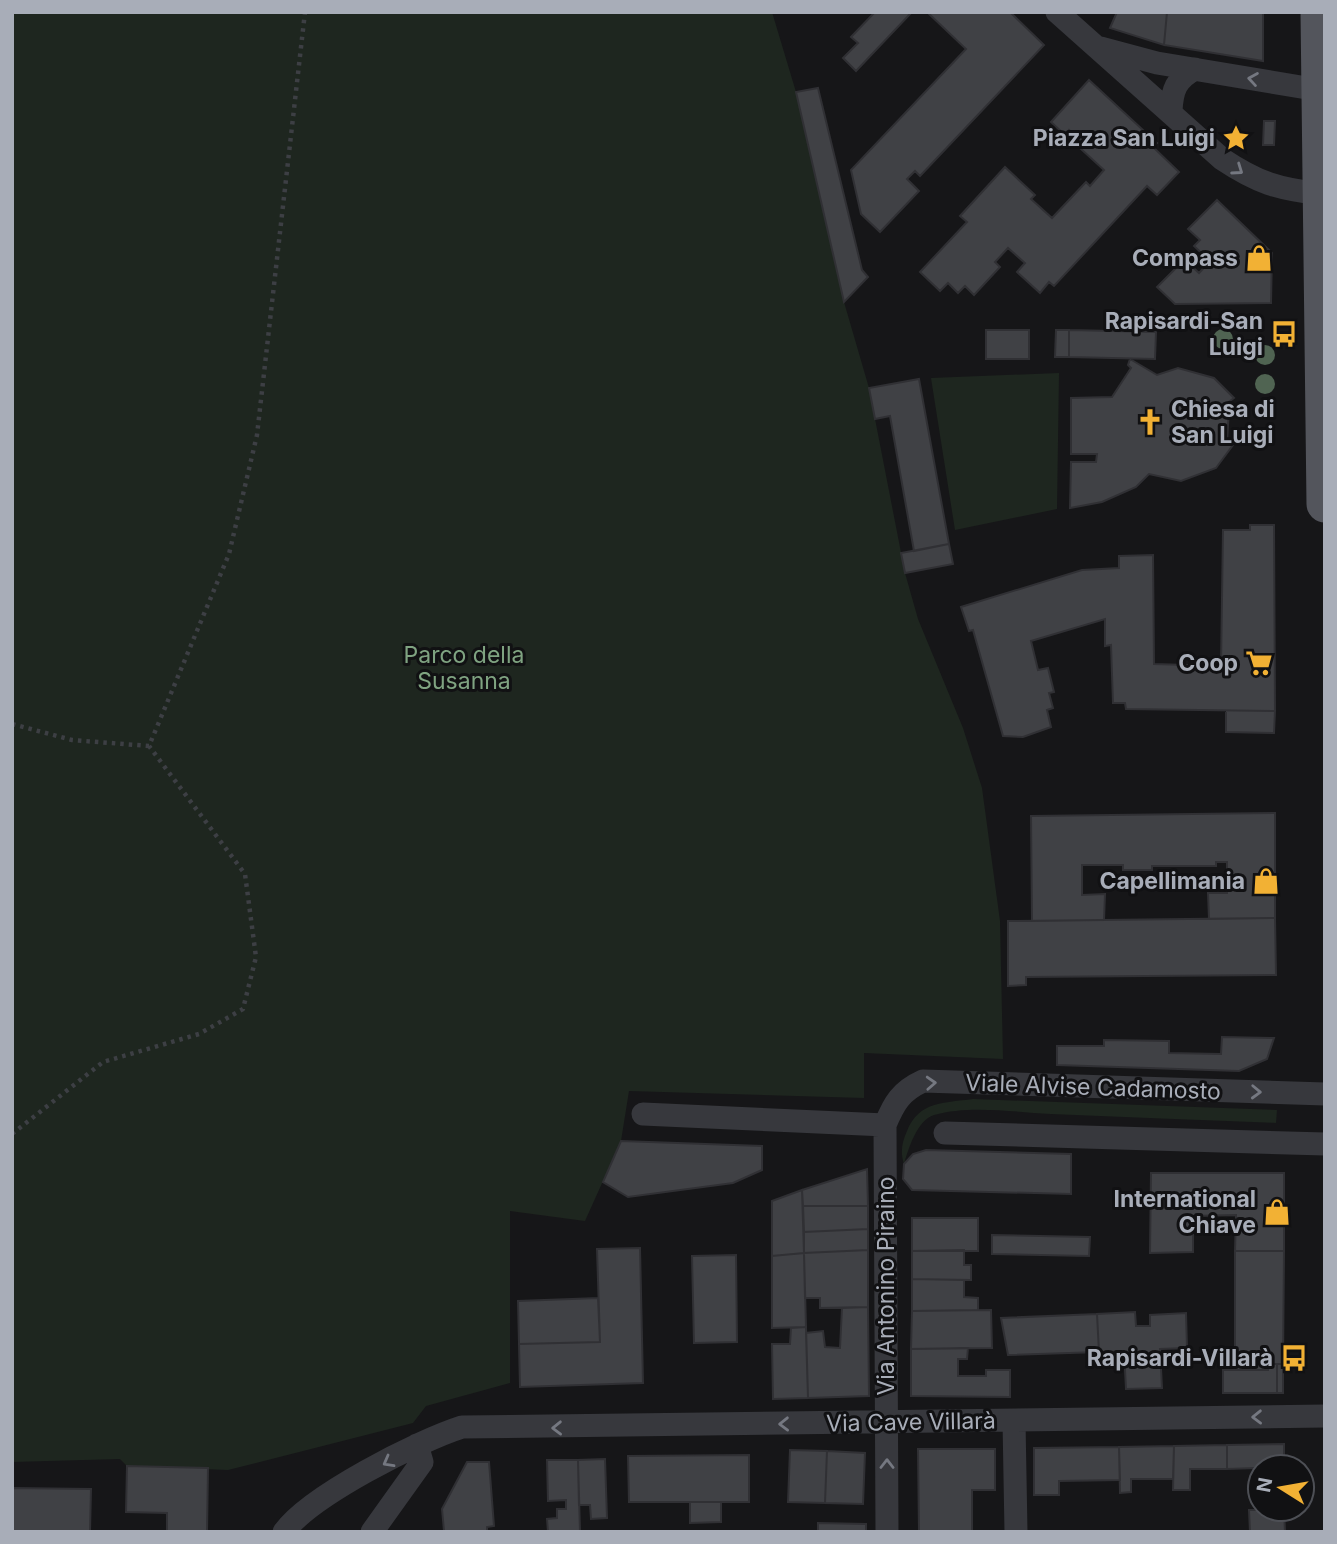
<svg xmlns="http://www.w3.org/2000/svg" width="1337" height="1544" font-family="Inter,sans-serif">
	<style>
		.green { fill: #1e261f }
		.building { fill: #404145; stroke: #303034; stroke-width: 2 }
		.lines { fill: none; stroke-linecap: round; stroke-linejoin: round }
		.path { stroke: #3d3f44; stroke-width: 4.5; stroke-dasharray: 3.5 5; stroke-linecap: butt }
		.minor { stroke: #37383d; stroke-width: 23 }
		.primary { stroke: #53555c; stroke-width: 37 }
		.tree { fill: #506452 }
		.oneway { stroke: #757881 }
		.labels { text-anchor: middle; stroke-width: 6; stroke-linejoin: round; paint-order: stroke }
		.poi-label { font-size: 23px; font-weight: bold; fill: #a8adb8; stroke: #111113; text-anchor: end }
		.park-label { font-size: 23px; fill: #7fa381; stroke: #111113 }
		.street-label { font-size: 23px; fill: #a8adb8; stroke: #111113 }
	</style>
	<rect width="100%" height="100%" fill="#161618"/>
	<path class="green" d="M 12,12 L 772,12 L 796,92 L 844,302 L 869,388 L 905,573 L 918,619 L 963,728 L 982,788 L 1000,921 L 1003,1059 L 864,1053 L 864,1098 L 629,1091 L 621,1141 L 585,1221 L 510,1211 L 510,1383 L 426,1406 L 413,1423 L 228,1470 L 127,1466 L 120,1459 L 12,1462 Z
		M 1059,373 L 1057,509 L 955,530 L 931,378 Z
		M 973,1099 L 1277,1110 L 1276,1123 C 1201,1120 1126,1117 1051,1114 C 1014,1112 969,1105 934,1115 C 917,1120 908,1150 904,1164 C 900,1152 902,1142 907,1131 C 919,1101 944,1103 973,1099 Z"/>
	<path class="building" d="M 875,12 L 912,12 L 856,71 L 843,58 L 858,43 L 851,37 Z
		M 927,12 L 1010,12 L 1044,45 L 920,176 L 915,171 L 907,179 L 919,191 L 880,232 L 861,214 L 851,170 L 966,49 Z
		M 1117,12 L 1167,12 L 1164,45 L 1110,28 Z
		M 1167,12 L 1263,12 L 1263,61 L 1164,45 Z
		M 1089,80 L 1157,143 L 1153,147 L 1179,172 L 1157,195 L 1147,186 L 1054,286 L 1049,282 L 1040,293 L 1017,272 L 1025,263 L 1008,248 L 995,262 L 1000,267 L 974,295 L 965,286 L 958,293 L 948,283 L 940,291 L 920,272 L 967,222 L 960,216 L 1005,167 L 1035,195 L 1031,199 L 1052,218 L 1086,182 L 1090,186 L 1104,170 L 1081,149 L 1085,145 L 1069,130 L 1065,135 L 1051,122 Z
		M 818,88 L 862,270 L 868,277 L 844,302 L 796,92 Z
		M 1264,121 L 1275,121 L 1274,145 L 1263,145 Z
		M 1217,200 L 1272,253 L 1271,303 L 1175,304 L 1157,287 L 1176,268 L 1171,264 L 1180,255 L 1199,273 L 1210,261 L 1194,246 L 1200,240 L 1188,229 Z
		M 986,330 L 1029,330 L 1029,359 L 986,359 Z
		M 1056,330 L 1069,330 L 1069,357 L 1055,357 Z
		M 1069,330 L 1156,332 L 1155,359 L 1069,357 Z
		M 1130,359 L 1157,375 L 1178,368 L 1214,378 L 1234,398 L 1226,404 L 1229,410 L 1227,441 L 1233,445 L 1216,468 L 1181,481 L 1149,474 L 1136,487 L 1102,502 L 1070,508 L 1071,462 L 1096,462 L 1097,454 L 1071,454 L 1071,398 L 1112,397 L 1131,368 L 1128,365 Z
		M 919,379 L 949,544 L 914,551 L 890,416 L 875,419 L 869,388 Z
		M 1250,525 L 1274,525 L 1275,711 L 1126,709 L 1125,703 L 1113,703 L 1111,645 L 1105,646 L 1105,619 L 1031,641 L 1038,670 L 1048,668 L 1054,692 L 1049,693 L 1053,708 L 1047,710 L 1051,727 L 1023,737 L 1003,736 L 973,630 L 969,631 L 961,607 L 1082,570 L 1119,568 L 1119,556 L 1153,555 L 1154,664 L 1221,666 L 1223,530 L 1250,530 Z
		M 949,544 L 953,564 L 905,573 L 901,553 Z
		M 1226,711 L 1275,711 L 1274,733 L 1226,732 Z
		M 1275,813 L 1275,918 L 1209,919 L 1208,893 L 1227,893 L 1227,862 L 1216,862 L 1216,866 L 1152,866 L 1152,870 L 1123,870 L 1123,865 L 1082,865 L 1082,895 L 1105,894 L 1104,920 L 1032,921 L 1031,816 Z
		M 1275,918 L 1276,975 L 1026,977 L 1026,985 L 1008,986 L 1008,921 Z
		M 1222,1037 L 1274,1038 L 1267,1059 L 1239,1071 L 1057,1065 L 1057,1046 L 1104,1046 L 1104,1040 L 1169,1041 L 1169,1053 L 1221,1054 Z
		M 621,1141 L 762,1146 L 762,1170 L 733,1183 L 628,1197 L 603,1182 Z
		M 926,1150 L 1071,1154 L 1071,1194 L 912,1190 L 903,1179 L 904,1164 L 913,1154 Z
		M 867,1169 L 868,1206 L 803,1206 L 802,1190 Z
		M 1151,1173 L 1284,1173 L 1284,1251 L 1235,1251 L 1236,1215 L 1193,1216 L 1193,1252 L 1150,1253 Z
		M 802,1190 L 804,1253 L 772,1256 L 772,1201 Z
		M 803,1206 L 868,1206 L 868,1229 L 804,1232 Z
		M 912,1218 L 978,1218 L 978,1251 L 912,1251 Z
		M 868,1229 L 868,1250 L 804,1253 L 804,1232 Z
		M 992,1235 L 1090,1237 L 1089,1256 L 992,1254 Z
		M 640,1248 L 643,1383 L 520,1387 L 519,1344 L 600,1342 L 597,1249 Z
		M 868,1250 L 868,1307 L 820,1308 L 820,1298 L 805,1298 L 804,1253 Z
		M 964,1250 L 964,1265 L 971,1265 L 971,1280 L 912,1279 L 912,1251 Z
		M 1235,1251 L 1284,1251 L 1283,1364 L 1269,1364 L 1268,1370 L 1235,1370 Z
		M 804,1253 L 806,1327 L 772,1328 L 772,1256 Z
		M 736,1255 L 737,1342 L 694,1343 L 692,1256 Z
		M 912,1279 L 964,1280 L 964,1297 L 978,1298 L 978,1310 L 912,1311 Z
		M 598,1298 L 600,1342 L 519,1344 L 518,1301 Z
		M 868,1307 L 869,1396 L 808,1398 L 806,1333 L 823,1331 L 825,1347 L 840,1348 L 842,1308 Z
		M 991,1310 L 992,1348 L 911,1349 L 912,1311 Z
		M 1135,1312 L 1136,1326 L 1150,1326 L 1150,1315 L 1186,1313 L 1187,1348 L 1160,1349 L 1162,1388 L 1126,1389 L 1124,1351 L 1099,1352 L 1097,1314 Z
		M 1097,1314 L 1099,1352 L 1008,1355 L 1001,1318 Z
		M 806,1327 L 808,1398 L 773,1399 L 772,1344 L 790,1344 L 791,1328 Z
		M 968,1348 L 967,1359 L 958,1359 L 958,1376 L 986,1376 L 986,1370 L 1010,1370 L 1010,1397 L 911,1396 L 911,1349 Z
		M 1269,1364 L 1277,1364 L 1277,1393 L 1223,1393 L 1223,1370 L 1268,1370 Z
		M 1277,1364 L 1283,1364 L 1283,1393 L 1277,1393 Z
		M 1284,1444 L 1284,1467 L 1227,1469 L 1227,1445 Z
		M 1227,1445 L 1227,1469 L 1190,1469 L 1190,1490 L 1173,1490 L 1174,1446 Z
		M 1174,1446 L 1173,1479 L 1131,1479 L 1131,1492 L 1120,1493 L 1119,1447 Z
		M 1119,1447 L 1120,1480 L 1059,1481 L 1059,1495 L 1034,1495 L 1034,1448 Z
		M 918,1449 L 995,1449 L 995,1490 L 972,1490 L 972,1532 L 919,1532 Z
		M 790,1450 L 827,1451 L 825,1503 L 788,1502 Z
		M 827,1451 L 865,1453 L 863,1504 L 825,1503 Z
		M 749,1455 L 749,1502 L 629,1502 L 628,1456 Z
		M 605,1459 L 607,1518 L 591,1519 L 590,1505 L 579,1505 L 578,1460 Z
		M 547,1460 L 578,1460 L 580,1532 L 548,1532 L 547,1519 L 557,1518 L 557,1509 L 566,1509 L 566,1500 L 548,1501 Z
		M 467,1462 L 489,1462 L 494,1526 L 487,1527 L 487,1532 L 440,1532 L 444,1531 L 442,1509 Z
		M 127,1466 L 208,1468 L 207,1532 L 167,1532 L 167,1513 L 126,1512 Z
		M 1260,1475 L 1260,1509 L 1284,1509 L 1257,1510 Z
		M 12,1488 L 91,1489 L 90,1532 L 12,1532 Z
		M 690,1502 L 721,1502 L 721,1522 L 690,1523 Z
		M 1284,1509 L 1285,1532 L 1250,1532 L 1249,1510 Z
		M 818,1523 L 866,1524 L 866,1532 L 818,1532 Z"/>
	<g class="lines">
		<path class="path" d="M 12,724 L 72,740 L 149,746 L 229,554 L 257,435 L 305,12
			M 12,1134 L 103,1062 L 199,1034 L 243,1009 L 256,957 L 245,874 L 149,746"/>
		<path class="minor" d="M 1057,12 L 1222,159 C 1258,183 1278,189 1321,194
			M 1101,48 L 1157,63 L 1325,91
			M 1171,111 C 1172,90 1176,79 1195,69
			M 643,1114 L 885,1125
			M 945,1133 L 1325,1144
			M 1014,1421 L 1016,1532
			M 284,1532 C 310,1496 418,1441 462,1427 L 1325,1416
			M 372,1532 L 422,1462 L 417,1445
			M 887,1532 L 885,1125 C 894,1103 901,1091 923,1081 L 1325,1094"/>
		<path class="primary" d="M 1319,12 L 1325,504"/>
	</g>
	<g class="tree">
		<circle cx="1223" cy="339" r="10"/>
		<circle cx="1265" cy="355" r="10"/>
		<circle cx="1265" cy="384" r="10"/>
	</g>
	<defs><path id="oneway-chevron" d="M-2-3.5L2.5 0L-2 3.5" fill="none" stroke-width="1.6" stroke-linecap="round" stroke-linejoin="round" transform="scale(1.75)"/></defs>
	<g class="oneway">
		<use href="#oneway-chevron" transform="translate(1253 79) rotate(-171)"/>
		<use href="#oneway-chevron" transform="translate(1238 170) rotate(35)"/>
		<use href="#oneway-chevron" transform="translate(931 1083) rotate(-3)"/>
		<use href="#oneway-chevron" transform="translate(1256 1092) rotate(2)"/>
		<use href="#oneway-chevron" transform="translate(1257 1417) rotate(179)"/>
		<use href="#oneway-chevron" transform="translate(784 1424) rotate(179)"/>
		<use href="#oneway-chevron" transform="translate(557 1428) rotate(179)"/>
		<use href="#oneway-chevron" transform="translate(388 1462) rotate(151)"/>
		<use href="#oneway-chevron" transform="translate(887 1464) rotate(-90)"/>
	</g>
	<defs>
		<symbol id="sight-bare" viewBox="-9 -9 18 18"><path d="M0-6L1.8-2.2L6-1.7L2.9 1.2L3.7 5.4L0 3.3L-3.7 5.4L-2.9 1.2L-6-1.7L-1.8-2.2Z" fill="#f2b134" stroke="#111113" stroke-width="2.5" paint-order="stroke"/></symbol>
		<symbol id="shop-bare" viewBox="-9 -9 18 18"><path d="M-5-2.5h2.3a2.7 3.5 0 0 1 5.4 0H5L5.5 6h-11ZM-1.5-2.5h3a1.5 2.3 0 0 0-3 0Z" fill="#f2b134" stroke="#111113" stroke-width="2.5" paint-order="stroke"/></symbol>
		<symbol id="bus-bare" viewBox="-9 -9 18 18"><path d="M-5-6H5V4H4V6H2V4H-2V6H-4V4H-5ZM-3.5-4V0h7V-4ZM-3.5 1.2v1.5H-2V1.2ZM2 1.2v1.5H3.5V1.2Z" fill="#f2b134" stroke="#111113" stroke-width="2.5" paint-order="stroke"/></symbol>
		<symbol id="church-bare" viewBox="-9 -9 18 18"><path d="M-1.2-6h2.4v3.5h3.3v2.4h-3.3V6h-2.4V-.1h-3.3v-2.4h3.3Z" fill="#f2b134" stroke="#111113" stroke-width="2.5" paint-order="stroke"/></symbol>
		<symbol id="supermarket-bare" viewBox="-9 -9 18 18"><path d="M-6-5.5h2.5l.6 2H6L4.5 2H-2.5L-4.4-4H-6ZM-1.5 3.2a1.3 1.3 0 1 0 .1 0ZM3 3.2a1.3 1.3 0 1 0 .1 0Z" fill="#f2b134" stroke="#111113" stroke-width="2.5" paint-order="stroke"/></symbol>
	</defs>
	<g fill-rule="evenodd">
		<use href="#sight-bare" x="1217" y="119" width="38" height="38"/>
		<use href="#shop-bare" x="1240" y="239" width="38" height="38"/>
		<use href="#bus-bare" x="1265" y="315" width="38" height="38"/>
		<use href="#church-bare" x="1131" y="403" width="38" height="38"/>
		<use href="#supermarket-bare" x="1240" y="644" width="38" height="38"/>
		<use href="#shop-bare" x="1247" y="862" width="38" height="38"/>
		<use href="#shop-bare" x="1258" y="1193" width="38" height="38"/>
		<use href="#bus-bare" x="1275" y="1339" width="38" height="38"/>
	</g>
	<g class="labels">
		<g class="poi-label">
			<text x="1215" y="146">Piazza San Luigi</text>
			<text x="1238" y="266">Compass</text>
			<text x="1263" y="329">Rapisardi-San<tspan x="1263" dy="26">Luigi</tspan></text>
			<text x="1171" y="417" text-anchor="start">Chiesa di<tspan x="1171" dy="26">San Luigi</tspan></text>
			<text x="1238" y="671">Coop</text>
			<text x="1245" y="889">Capellimania</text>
			<text x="1256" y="1207">International<tspan x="1256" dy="26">Chiave</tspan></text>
			<text x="1273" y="1366">Rapisardi-Villarà</text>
		</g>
		<g class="park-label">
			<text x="464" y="663">Parco della<tspan x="464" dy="26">Susanna</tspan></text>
		</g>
		<g class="street-label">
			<text transform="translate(1093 1087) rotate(2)" y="8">Viale Alvise Cadamosto</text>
			<text transform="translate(886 1286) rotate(-90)" y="8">Via Antonino Piraino</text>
			<text transform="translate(911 1422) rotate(-1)" y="8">Via Cave Villarà</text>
		</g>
	</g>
	<rect width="1337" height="1544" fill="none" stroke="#a8adb8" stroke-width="28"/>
	<g transform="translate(1281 1488) rotate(281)"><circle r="33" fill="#111113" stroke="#4d4f55" stroke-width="2"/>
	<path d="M0-5L12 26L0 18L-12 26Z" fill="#f2b134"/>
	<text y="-10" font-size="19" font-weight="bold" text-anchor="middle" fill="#a8adb8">N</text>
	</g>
</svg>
